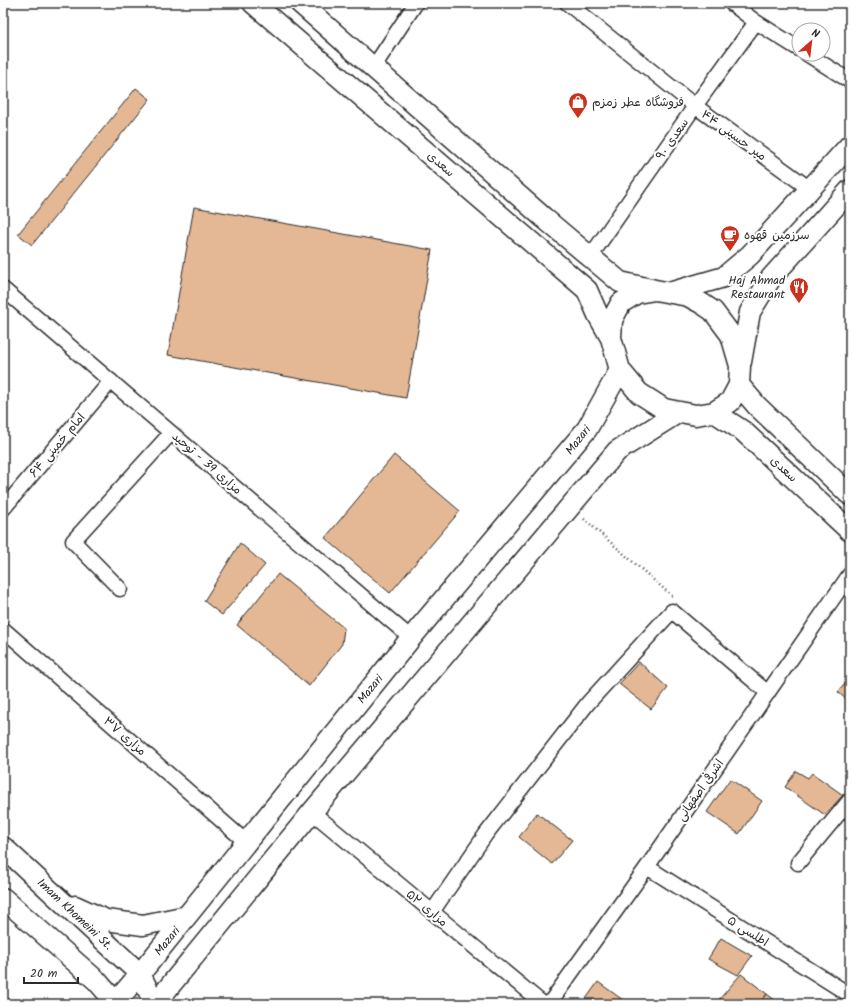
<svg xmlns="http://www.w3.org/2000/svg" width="853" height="1007" font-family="Kalam,'Playpen Sans Arabic',sans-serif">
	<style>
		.building { fill: #e4b894; stroke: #2b2b2b }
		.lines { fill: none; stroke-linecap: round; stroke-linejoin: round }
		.street-casing { stroke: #2b2b2b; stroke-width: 17 }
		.secondary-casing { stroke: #2b2b2b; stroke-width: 23 }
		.path { stroke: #2b2b2b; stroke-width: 2.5; stroke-dasharray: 1 3; stroke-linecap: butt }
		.street { stroke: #fff; stroke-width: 14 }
		.secondary { stroke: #fff; stroke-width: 20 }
		.labels { text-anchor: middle; stroke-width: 4; stroke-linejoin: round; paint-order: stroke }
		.poi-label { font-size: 12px; fill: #2b2b2b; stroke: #fff; text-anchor: start }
		.street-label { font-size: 12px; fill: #2b2b2b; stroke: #fff }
	</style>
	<rect width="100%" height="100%" fill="#fff"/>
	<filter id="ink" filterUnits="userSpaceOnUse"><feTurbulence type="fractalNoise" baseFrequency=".025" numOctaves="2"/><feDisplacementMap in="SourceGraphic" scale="8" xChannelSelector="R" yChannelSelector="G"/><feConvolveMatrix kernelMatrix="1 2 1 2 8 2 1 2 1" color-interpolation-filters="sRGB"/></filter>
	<g filter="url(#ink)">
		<path class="building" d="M 136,88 L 150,99 L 32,245 L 18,234 Z
			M 194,207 L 432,250 L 406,398 L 168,355 Z
			M 394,455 L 460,511 L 390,593 L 325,538 Z
			M 240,543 L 265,565 L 222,615 L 204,601 Z
			M 278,574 L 344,628 L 342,644 L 309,686 L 237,625 Z
			M 639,662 L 668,688 L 651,709 L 619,684 Z
			M 850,678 L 850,703 L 838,692 Z
			M 796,771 L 808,778 L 812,773 L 843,795 L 825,815 L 785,787 Z
			M 730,779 L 762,801 L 739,834 L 707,812 Z
			M 537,813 L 572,840 L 552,864 L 519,837 Z
			M 721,938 L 752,956 L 738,975 L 708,959 Z
			M 741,974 L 767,994 L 759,1004 L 719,1004 L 717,1002 Z
			M 598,982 L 623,1000 L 620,1004 L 583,1003 Z
			M 767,994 L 780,1004 L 759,1004 Z"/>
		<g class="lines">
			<defs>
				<path id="street" d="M 567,3 L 695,106 L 810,189
					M 731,3 L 756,22 L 799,49
					M 807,54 L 850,81
					M 373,68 L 416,3
					M 590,257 L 695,106 L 756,22
					M 3,289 L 411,638
					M 3,509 L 111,381
					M 120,589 L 73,541 L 171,433
					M 3,629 L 246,842
					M 312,812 L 543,1004
					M 798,863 L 850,800
					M 647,867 L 850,995
					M 432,912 L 486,834 L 588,703 L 672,611 L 768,693
					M 549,1004 L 647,867 L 850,574"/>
				<path id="secondary" d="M 253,3 L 587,290 L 598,315 L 611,338
					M 300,3 L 544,218 L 620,282 L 655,290
					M 655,290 L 688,296 L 701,303 L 713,311 L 731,335 L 740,366 L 739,385 L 730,402 L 714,412 L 696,415 L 664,409 L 639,393 L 620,370 L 611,338 L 612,320 L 621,303 L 637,293 Z
					M 672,292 L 724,277 L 750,255 L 850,145
					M 741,362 L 750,312 L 771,278 L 850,190
					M 739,385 L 757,406 L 850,495
					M 714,412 L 743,431 L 850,531
					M 3,847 L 140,974 L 155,1004
					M 3,898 L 97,981 L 117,1004
					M 75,906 L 106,920 L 143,925 L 187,916
					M 114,1004 L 140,974 L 411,638 L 587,429 L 620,370
					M 155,1004 L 312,812 L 617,451 L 679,412"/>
			</defs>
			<use href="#street" class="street-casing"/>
			<use href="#secondary" class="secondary-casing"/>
			<path class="path" d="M 584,519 L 672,596"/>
			<use href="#street" class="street"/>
			<use href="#secondary" class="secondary"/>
		</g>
	</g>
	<defs>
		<symbol id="shop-pin" viewBox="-11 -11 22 30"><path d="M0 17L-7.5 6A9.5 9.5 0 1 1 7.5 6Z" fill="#c8321e" stroke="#fff"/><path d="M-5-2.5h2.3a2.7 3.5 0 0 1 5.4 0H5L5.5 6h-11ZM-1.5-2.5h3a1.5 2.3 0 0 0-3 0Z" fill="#fff"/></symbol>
		<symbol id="cafe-pin" viewBox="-11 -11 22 30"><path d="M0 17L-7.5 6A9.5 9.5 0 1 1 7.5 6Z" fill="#c8321e" stroke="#fff"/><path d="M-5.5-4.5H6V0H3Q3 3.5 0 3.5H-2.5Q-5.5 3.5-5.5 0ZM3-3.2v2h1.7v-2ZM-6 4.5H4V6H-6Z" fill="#fff"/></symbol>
		<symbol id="restaurant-pin" viewBox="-11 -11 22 30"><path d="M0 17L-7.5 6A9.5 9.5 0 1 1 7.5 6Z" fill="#c8321e" stroke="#fff"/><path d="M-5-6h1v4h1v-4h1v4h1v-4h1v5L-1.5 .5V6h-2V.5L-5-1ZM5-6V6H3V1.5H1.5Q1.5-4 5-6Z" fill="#fff"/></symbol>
	</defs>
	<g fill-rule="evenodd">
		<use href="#shop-pin" x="567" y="91" width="22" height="30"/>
		<use href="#cafe-pin" x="719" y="224" width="22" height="30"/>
		<use href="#restaurant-pin" x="788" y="276" width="22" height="30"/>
	</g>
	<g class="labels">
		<g class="poi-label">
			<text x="592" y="106">فروشگاه عطر زمزم</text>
			<text x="744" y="239">سرزمین قهوه</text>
			<text x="785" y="284" text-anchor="end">Haj Ahmad<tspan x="785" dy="14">Restaurant</tspan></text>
		</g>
		<g class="street-label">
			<text transform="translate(734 135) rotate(36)" y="4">میر حسینی ۴۴</text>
			<text transform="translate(672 139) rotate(-55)" y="4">سعدی ۹۰</text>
			<text transform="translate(441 164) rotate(41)" y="4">سعدی</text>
			<text transform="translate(578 440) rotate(-52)" y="4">Mazari</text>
			<text transform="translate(57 445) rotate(-50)" y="4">امام خمینی ۶۴</text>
			<text transform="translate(207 463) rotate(41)" y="4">مزاری 39 - توحید</text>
			<text transform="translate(784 469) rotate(43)" y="4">سعدی</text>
			<text transform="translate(370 689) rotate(-51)" y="4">Mazari</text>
			<text transform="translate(125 736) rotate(41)" y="4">مزاری ۳۷</text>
			<text transform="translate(700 790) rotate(-55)" y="4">اشرفی اصفهانی</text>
			<text transform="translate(427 908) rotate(40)" y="4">مزاری ۵۲</text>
			<text transform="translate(75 914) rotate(43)" y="4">Imam Khomeini St.</text>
			<text transform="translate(748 931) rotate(32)" y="4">اطلسی ۵</text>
			<text transform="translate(167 941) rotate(-51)" y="4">Mazari</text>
		</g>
	</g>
	<rect width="853" height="1007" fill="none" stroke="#fff" stroke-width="16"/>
	<rect x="8" y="8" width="837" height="991" fill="none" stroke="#2b2b2b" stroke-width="1.5" filter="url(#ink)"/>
	<g transform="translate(811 42) rotate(28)"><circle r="19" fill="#ffffff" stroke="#aaaaaa"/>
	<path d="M0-3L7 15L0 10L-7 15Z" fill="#c8321e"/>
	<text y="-6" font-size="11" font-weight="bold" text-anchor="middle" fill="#2b2b2b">N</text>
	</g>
	<path d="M24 977v6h54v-6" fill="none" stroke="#2b2b2b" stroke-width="2"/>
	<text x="30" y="977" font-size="12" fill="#2b2b2b" stroke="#ffffff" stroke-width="3" paint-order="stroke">20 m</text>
</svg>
